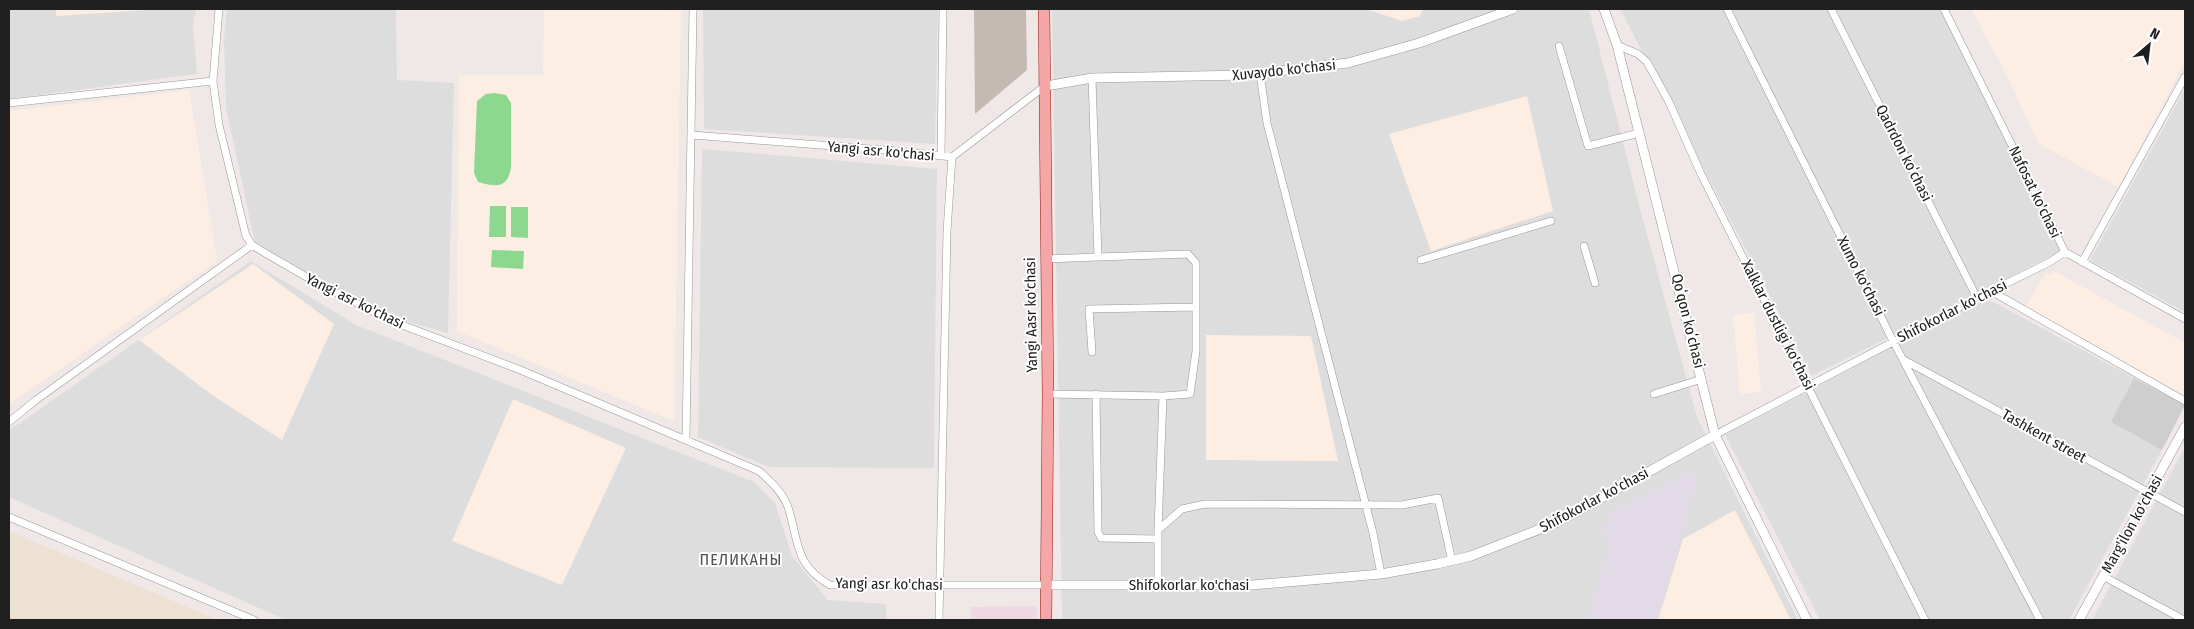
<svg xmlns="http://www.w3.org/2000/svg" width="2194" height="629" font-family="'Fira Sans Condensed',sans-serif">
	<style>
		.residential { fill: #deddde }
		.commercial { fill: #efd8e4 }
		.industrial { fill: #e3dae8 }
		.education { fill: #fdeee3 }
		.religious { fill: #cecece }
		.construction { fill: #c4bab3 }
		.farmland { fill: #ede1d4 }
		.pitch { fill: #8cd88f }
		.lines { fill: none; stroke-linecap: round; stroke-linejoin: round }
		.minor-casing { stroke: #979797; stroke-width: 8 }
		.tertiary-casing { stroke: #979797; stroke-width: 10 }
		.primary-casing { stroke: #90190c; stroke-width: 12 }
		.minor { stroke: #fff; stroke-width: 7 }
		.tertiary { stroke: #fff; stroke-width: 9 }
		.primary { stroke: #f5a7a7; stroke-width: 11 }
		.labels { text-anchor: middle; stroke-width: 4; stroke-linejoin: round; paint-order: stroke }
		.street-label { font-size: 15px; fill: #202020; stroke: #fff }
		.neighbourhood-label { font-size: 16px; letter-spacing: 1px; fill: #535353; stroke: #fff }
	</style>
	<rect width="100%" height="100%" fill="#f0e8e7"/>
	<path class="residential" d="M 9,9 L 196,9 L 193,27 L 197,74 L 9,99 Z
		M 227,9 L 396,9 L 397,80 L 454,83 L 448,333 L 404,321 L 314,276 L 255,243 L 226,108 L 224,39 Z
		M 703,9 L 938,9 L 935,144 L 704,129 Z
		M 1052,9 L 1589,9 L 1643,220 L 1697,417 L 1798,620 L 1062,620 Z
		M 1620,9 L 1945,9 L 2065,249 L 1812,376 Z
		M 2185,89 L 2185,312 L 2090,260 Z
		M 702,149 L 937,169 L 934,468 L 769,467 L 698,437 Z
		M 251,261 L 356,325 L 754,482 L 775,503 L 792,556 L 828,600 L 886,604 L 886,620 L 286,620 L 11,498 L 9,493 L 9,434 L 10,430 Z
		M 1986,298 L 2134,378 L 2112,422 L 2162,450 L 2069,620 L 1820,620 L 1725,435 Z
		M 2185,447 L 2185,620 L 2092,620 Z"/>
	<path class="commercial" d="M 1037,606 L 1037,620 L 971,620 L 971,607 Z"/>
	<path class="industrial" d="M 1694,469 L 1695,487 L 1657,620 L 1588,620 L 1608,546 L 1600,527 L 1613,521 L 1608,511 Z"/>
	<path class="education" d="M 56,9 L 161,9 L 56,16 Z
		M 544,9 L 681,9 L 674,421 L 457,331 L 459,75 L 543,75 Z
		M 1366,9 L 1423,9 L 1420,16 L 1402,21 Z
		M 1971,9 L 2185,9 L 2185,61 L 2119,187 L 2039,144 L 2006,74 Z
		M 189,90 L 217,261 L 9,404 L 9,111 Z
		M 1527,96 L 1553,211 L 1431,251 L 1389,134 Z
		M 253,264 L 334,324 L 282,440 L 212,395 L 139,340 Z
		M 2054,271 L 2185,343 L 2185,393 L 2183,396 L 2025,308 L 2046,273 L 2051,275 Z
		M 1754,313 L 1761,392 L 1740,394 L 1733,315 Z
		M 1206,335 L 1311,336 L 1338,461 L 1206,460 Z
		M 513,399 L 626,448 L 562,585 L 452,541 Z
		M 1735,510 L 1791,620 L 1658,620 L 1683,539 Z"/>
	<path class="religious" d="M 2134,378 L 2185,405 L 2162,450 L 2111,422 Z"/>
	<path class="construction" d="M 974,9 L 1026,9 L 1027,70 L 975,114 Z"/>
	<path class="farmland" d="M 9,531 L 218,620 L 9,620 Z"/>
	<path class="pitch" d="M 495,93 L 506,95 L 511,103 L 511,167 C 508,189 495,187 478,182 L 474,173 L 477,101 L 486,94 Z
		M 490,206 L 506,206 L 506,237 L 489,237 Z
		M 511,207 L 528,207 L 528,238 L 511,237 Z
		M 492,250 L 524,251 L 523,269 L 491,267 Z"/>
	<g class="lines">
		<defs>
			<path id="minor" d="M 219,9 L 213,81 L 219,125 L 246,236 L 252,245 L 265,253 L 310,279 L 389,320 L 518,369 L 759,471 C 770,481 782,491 788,507 C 799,541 794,565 830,585 L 1046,585
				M 1727,9 L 1893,341 L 2040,620
				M 1831,9 L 1977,298
				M 1944,9 L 2065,252 L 2185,319
				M 1617,45 L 1638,54 L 1647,62 L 1669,102 L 1701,174 L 1925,620
				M 1559,46 L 1588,146 L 1639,133
				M 1260,74 L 1267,123 L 1373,533 L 1381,574
				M 1092,78 L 1098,257 L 1188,254 L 1196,263 L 1196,351 L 1190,394 L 1163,396 L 1158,530 L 1158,585
				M 9,103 L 213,81
				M 692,135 L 897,151 L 952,157 L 1045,86
				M 941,156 L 943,9
				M 1584,246 L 1595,283
				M 1045,259 L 1098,257
				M 1421,260 L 1551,221
				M 2082,262 L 2185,77
				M 1991,291 L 2185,401
				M 1092,352 L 1089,309 L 1195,307
				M 1904,360 L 2185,512
				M 1048,394 L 1163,396
				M 1096,394 L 1098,532 L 1101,538 L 1158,539
				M 1654,394 L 1702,379
				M 9,422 L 36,400 L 252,245
				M 1715,435 L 1977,298 L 2048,263 L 2065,252
				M 686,439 L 693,9
				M 9,517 L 254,620
				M 1158,530 L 1182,509 L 1205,504 L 1402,505 L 1438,498 L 1452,561
				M 2103,576 L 2184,620
				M 939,620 L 947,231 L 952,157"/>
			<path id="tertiary" d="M 1604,9 L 1617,45 L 1715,435 L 1807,620
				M 1046,86 L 1092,78 L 1245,75 L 1348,63 L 1419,43 L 1513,9
				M 1046,585 L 1252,585 L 1381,574 L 1437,564 L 1471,556 L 1558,522 L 1715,435
				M 2079,620 L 2185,427"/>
			<path id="primary" d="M 1044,9 L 1048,394 L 1046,620"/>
		</defs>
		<use href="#minor" class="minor-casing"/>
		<use href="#tertiary" class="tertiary-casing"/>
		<use href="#primary" class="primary-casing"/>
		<use href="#minor" class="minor"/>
		<use href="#tertiary" class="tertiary"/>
		<use href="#primary" class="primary"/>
	</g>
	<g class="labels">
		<g class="street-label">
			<text transform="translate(1284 70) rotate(-6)" y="5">Xuvaydo ko'chasi</text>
			<text transform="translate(881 151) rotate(5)" y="5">Yangi asr ko'chasi</text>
			<text transform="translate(1904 153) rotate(63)" y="5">Qadrdon koʻchasi</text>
			<text transform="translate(2035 192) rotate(64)" y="5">Nafosat ko'chasi</text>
			<text transform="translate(1861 276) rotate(63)" y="5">Xumo ko'chasi</text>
			<text transform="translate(355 301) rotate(26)" y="5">Yangi asr ko'chasi</text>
			<text transform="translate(1952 311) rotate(-27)" y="5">Shifokorlar ko'chasi</text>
			<text transform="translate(1031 315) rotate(-91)" y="5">Yangi Aasr ko'chasi</text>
			<text transform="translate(1688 321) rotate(76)" y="5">Qoʻqon koʻchasi</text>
			<text transform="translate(1778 325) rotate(63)" y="5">Xalklar dustligi ko'chasi</text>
			<text transform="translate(2044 436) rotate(29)" y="5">Tashkent street</text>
			<text transform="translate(1594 500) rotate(-28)" y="5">Shifokorlar ko'chasi</text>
			<text transform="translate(2132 524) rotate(-61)" y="5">Marg'ilon ko'chasi</text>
			<text transform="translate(889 584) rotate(1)" y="5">Yangi asr ko'chasi</text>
			<text x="1189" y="590">Shifokorlar ko'chasi</text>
		</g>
		<g class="neighbourhood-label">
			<text x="741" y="565">ПЕЛИКАНЫ</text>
		</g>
	</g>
	<rect width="2194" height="629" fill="none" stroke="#202020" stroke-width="20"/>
	<g transform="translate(2149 45) rotate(28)" stroke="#ffffff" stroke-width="4" paint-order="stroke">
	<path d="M0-4L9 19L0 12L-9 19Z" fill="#202020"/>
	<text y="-8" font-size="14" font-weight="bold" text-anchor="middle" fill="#202020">N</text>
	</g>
</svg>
